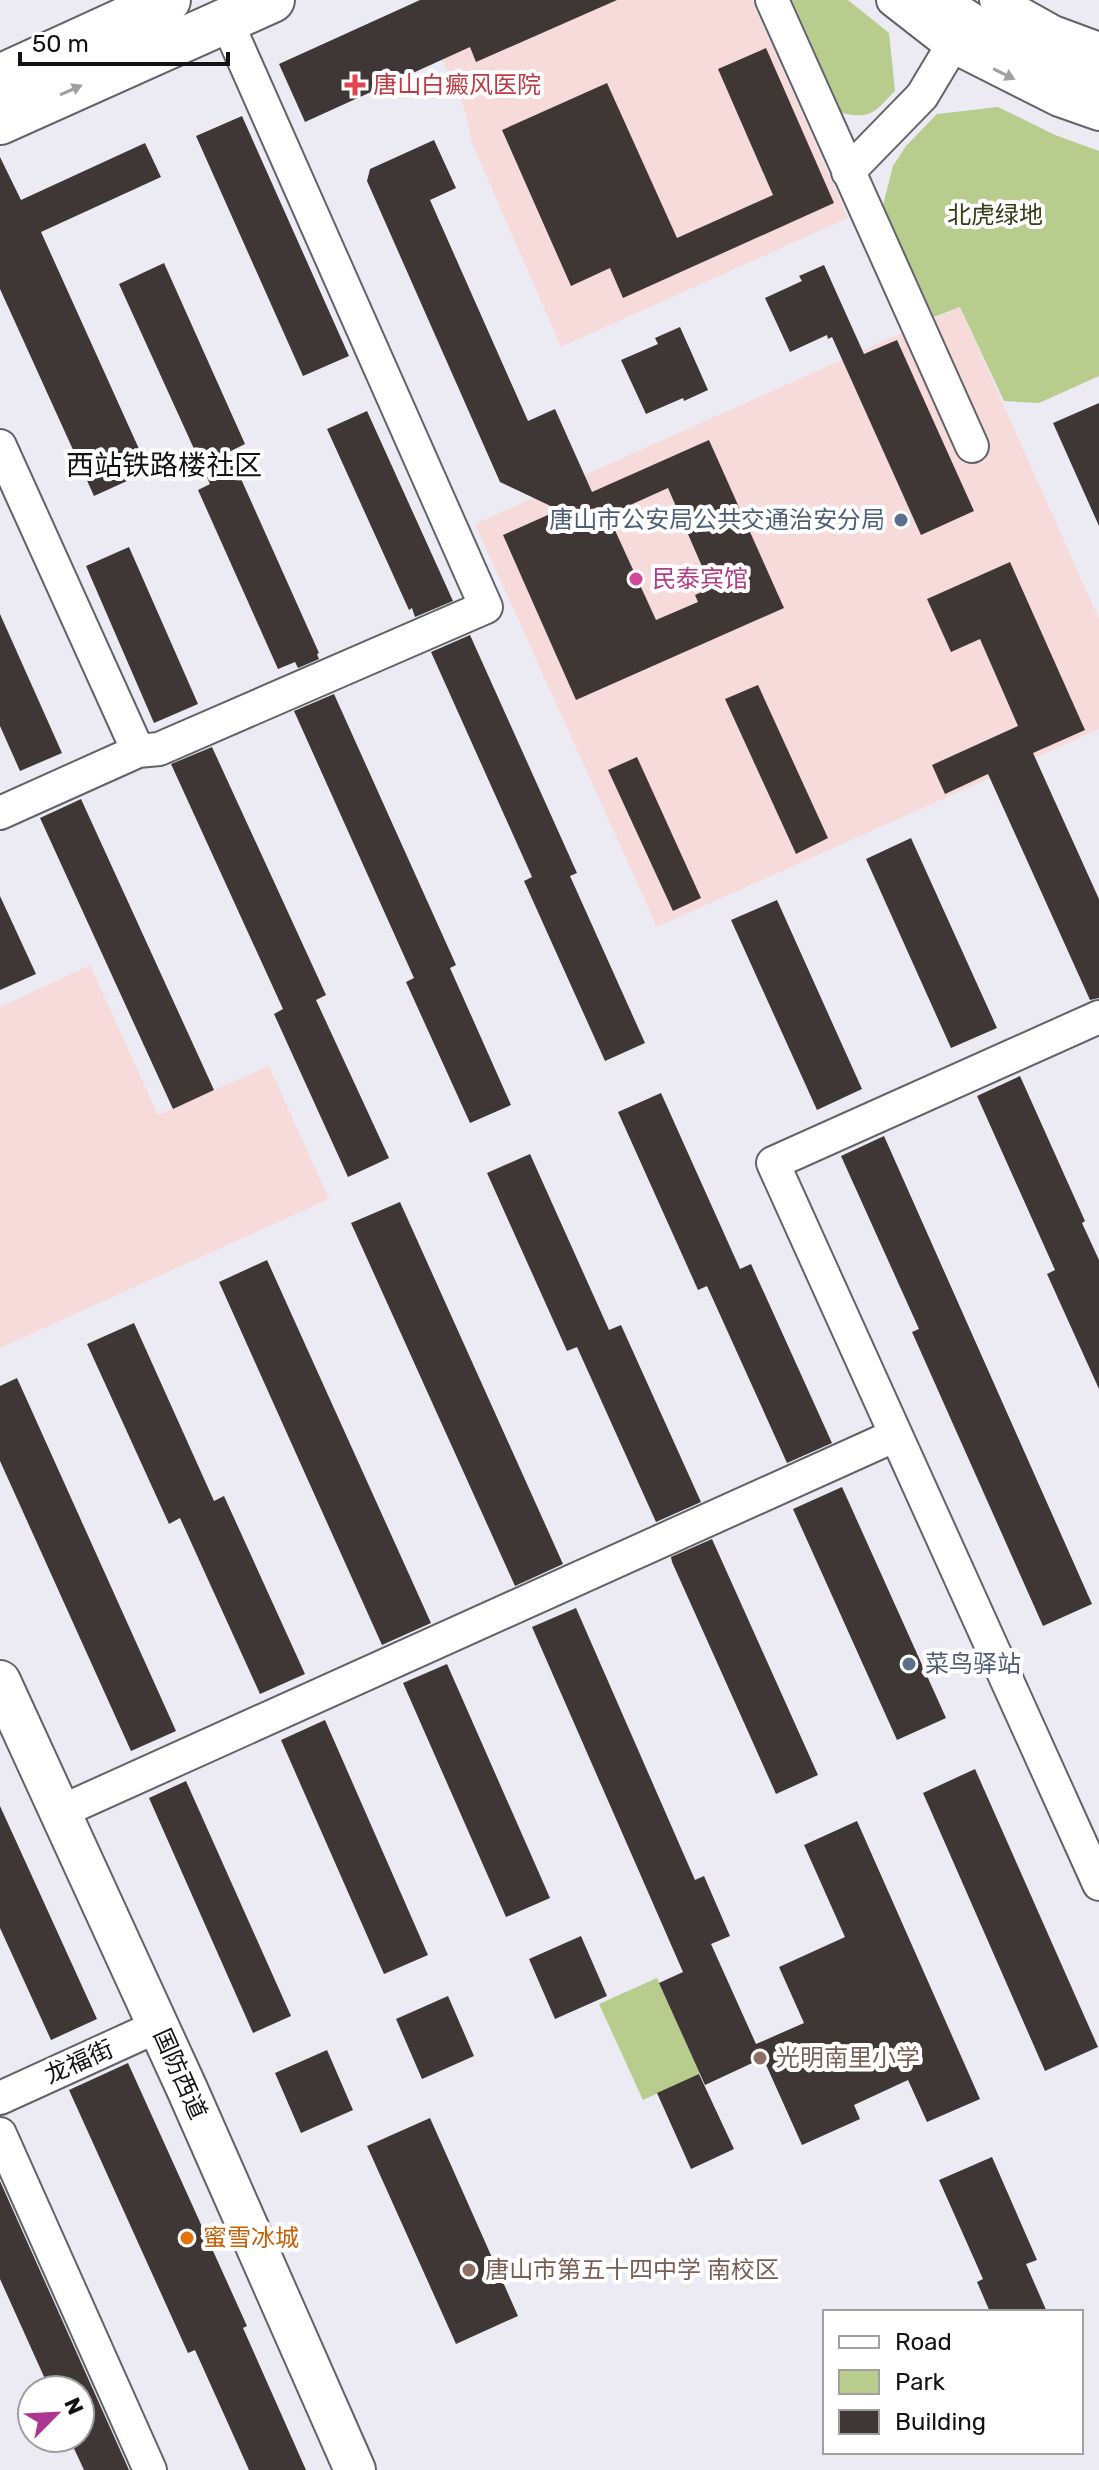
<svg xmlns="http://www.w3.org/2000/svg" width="1099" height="2470" font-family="Rubik,'Noto Sans SC',sans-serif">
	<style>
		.commercial { fill: #f6dbda }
		.green { fill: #b7cc8d }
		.building { fill: #3f3735; fill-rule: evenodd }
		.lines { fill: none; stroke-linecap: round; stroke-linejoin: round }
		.minor-casing { stroke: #626269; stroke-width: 36 }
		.tertiary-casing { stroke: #626269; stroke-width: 44 }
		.primary-casing { stroke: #626269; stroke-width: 48 }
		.minor { stroke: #fff; stroke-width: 32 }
		.tertiary { stroke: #fff; stroke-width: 40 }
		.primary { stroke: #fff; stroke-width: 44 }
		.oneway { fill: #a1a0a1 }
		.health-dot { fill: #e0444e; stroke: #fff; stroke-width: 3 }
		.service-dot { fill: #5c6f8a; stroke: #fff; stroke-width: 3 }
		.hotel-dot { fill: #d1479c; stroke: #fff; stroke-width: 3 }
		.education-dot { fill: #8d6e63; stroke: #fff; stroke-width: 3 }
		.food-dot { fill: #e8710a; stroke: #fff; stroke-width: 3 }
		.labels { text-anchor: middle; stroke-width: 8; stroke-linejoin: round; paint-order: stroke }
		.health-label { font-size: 24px; fill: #be3a42; stroke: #fff; text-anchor: start }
		.park-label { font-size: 24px; fill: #323d17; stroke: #fff }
		.service-label { font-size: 24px; fill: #4e5e75; stroke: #fff; text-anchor: end }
		.hotel-label { font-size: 24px; fill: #b23c85; stroke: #fff; text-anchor: start }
		.education-label { font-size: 24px; fill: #785e54; stroke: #fff; text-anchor: start }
		.street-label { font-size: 24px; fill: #131215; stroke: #fff }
		.food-label { font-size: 24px; fill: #c56008; stroke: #fff; text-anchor: start }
		.quarter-label { font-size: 28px; fill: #131215; stroke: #fff }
	</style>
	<rect width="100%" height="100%" fill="#ecebf4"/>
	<path class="commercial" d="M 415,0 L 752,0 L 848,218 L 561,347 L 472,143 L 465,110 Z
		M 960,307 L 1099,619 L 1099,729 L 657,927 L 475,524 Z
		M 90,965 L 158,1115 L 269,1066 L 329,1199 L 0,1348 L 0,1007 Z"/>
	<path class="green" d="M 792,0 L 848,0 L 889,33 L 895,91 C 875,111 872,120 842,113 Z
		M 998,107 L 1055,135 L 1099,151 L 1099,376 L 1039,403 L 1004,401 L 960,307 L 934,317 L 883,205 L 893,166 L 906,146 L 937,114 Z
		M 657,1978 L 700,2074 L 643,2100 L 599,2004 Z"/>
	<path class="building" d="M 420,0 L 617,0 L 476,62 L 470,47 L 305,122 L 279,64 Z
		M 766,48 L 834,203 L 623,298 L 610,268 L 571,286 L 502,130 L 607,83 L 677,238 L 773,195 L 718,69 Z
		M 242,116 L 349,356 L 303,376 L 196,136 Z
		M 434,140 L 456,188 L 430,200 L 528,421 L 555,409 L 592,492 L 709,440 L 784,608 L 576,700 L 503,535 L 559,510 L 500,482 L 367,181 L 370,169 ZM 668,488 L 704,571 L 699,573 L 706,590 L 695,595 L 698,602 L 656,620 L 608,515 Z
		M 145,143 L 161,177 L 41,232 L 149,471 L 94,496 L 0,289 L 0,157 L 21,200 Z
		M 164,263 L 245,444 L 229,452 L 319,653 L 317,654 L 319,659 L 298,668 L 295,662 L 278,669 L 198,490 L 210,484 L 119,284 Z
		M 824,265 L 864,354 L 897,340 L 974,511 L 921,535 L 832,337 L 828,339 L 827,335 L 790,352 L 765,298 L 802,281 L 799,276 Z
		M 680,327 L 708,390 L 684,401 L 683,398 L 646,414 L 621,360 L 658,344 L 655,338 Z
		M 1099,403 L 1099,526 L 1053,423 Z
		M 367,411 L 453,601 L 415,617 L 412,608 L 409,610 L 327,429 Z
		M 129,547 L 198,704 L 154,723 L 86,566 Z
		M 1010,562 L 1085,730 L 1033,753 L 1099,899 L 1099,998 L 1090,1000 L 988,774 L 945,794 L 932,765 L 1018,726 L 980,639 L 951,652 L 927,599 Z
		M 0,614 L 62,753 L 20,771 L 0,726 Z
		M 470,635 L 577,873 L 570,876 L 645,1043 L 605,1061 L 524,881 L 532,877 L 431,652 Z
		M 758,685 L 828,838 L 796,854 L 725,699 Z
		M 334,694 L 456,965 L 450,968 L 511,1105 L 470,1123 L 406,982 L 414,978 L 294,711 Z
		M 212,747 L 326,995 L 316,1000 L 389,1158 L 348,1177 L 274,1014 L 283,1009 L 171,764 Z
		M 637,757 L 701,898 L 673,911 L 608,770 Z
		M 81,799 L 214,1090 L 173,1109 L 40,818 Z
		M 911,838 L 997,1028 L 951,1048 L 866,859 Z
		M 0,896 L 36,974 L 0,990 Z
		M 777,900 L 862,1089 L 817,1110 L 731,920 Z
		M 1020,1076 L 1085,1221 L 1082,1223 L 1099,1260 L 1099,1389 L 1047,1274 L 1055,1270 L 977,1096 Z
		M 661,1093 L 740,1269 L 751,1264 L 832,1443 L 787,1463 L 707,1286 L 698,1290 L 618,1112 Z
		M 884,1136 L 1092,1604 L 1043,1626 L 912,1332 L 919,1329 L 841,1156 Z
		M 530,1154 L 609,1330 L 621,1325 L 701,1502 L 656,1522 L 577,1347 L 567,1351 L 487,1173 Z
		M 400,1202 L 563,1564 L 515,1586 L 351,1223 Z
		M 267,1260 L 431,1623 L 382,1645 L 219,1282 Z
		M 134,1323 L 214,1501 L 224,1496 L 305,1674 L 260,1694 L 180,1518 L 169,1524 L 87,1344 Z
		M 17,1378 L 176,1731 L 131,1751 L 0,1461 L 0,1386 Z
		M 842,1487 L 946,1718 L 897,1740 L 793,1509 Z
		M 712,1539 L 818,1775 L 776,1794 L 672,1562 L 671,1557 Z
		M 576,1608 L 695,1880 L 704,1876 L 730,1936 L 711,1944 L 756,2044 L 804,2023 L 779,1967 L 845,1937 L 804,1845 L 857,1821 L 980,2099 L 927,2122 L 908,2080 L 854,2105 L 860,2119 L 802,2145 L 763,2058 L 705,2085 L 659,1983 L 683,1972 L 532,1627 Z
		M 447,1664 L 550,1898 L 506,1917 L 403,1683 Z
		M 325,1720 L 428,1955 L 384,1974 L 281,1740 Z
		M 975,1769 L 1098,2047 L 1045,2071 L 923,1793 Z
		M 186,1781 L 291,2016 L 253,2033 L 149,1798 Z
		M 0,1806 L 97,2019 L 51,2040 L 0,1928 Z
		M 581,1936 L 607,1996 L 555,2019 L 529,1959 Z
		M 448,1996 L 474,2056 L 422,2079 L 396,2019 Z
		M 327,2050 L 353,2110 L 301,2133 L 275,2073 Z
		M 128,2063 L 247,2326 L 243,2328 L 306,2470 L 249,2470 L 195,2350 L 188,2353 L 69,2090 Z
		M 699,2074 L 734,2149 L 691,2169 L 657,2093 Z
		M 430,2118 L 518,2316 L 456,2344 L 367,2146 Z
		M 992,2157 L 1037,2260 L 1026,2264 L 1047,2312 L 990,2312 L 977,2282 L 983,2279 L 939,2180 Z
		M 0,2181 L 129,2470 L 84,2470 L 71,2442 L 80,2438 L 80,2390 L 50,2390 L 0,2279 Z"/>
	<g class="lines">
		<defs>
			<path id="minor" d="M 772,0 L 972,446
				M 893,0 L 952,46 L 1059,100 L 1099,114
				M 996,0 L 1053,32 L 1099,49
				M 848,172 L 922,96 L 952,46
				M 0,446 L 138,751 L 0,813
				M 138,751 L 159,749 L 486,607 L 226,20
				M 1099,1017 L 773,1163 L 1099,1884
				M 60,1812 L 896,1435
				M 0,2098 L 158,2026
				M 0,2134 L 150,2470"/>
			<path id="tertiary" d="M 0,1681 L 187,2089 L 355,2470"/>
			<path id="primary" d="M 934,0 C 983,38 1041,66 1099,88
				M 0,77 L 168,0
				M 0,122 L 272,0"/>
		</defs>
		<use href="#minor" class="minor-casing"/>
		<use href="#tertiary" class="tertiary-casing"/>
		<use href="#primary" class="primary-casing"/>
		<use href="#minor" class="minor"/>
		<use href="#tertiary" class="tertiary"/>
		<use href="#primary" class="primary"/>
	</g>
	<defs><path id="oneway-solid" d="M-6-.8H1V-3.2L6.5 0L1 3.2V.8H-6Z" transform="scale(2)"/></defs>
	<g class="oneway">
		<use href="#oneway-solid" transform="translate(1004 74) rotate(26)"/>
		<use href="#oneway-solid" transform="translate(71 90) rotate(-24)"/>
	</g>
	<path class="health-dot" d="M351 73h8v8h8v8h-8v8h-8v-8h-8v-8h8z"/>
	<g class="service-dot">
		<circle cx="901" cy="520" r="8"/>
		<circle cx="909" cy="1664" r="8"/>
	</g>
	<circle class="hotel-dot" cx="636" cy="579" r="8"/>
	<g class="education-dot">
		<circle cx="760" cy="2058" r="8"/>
		<circle cx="469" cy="2270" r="8"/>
	</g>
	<circle class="food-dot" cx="187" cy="2238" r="8"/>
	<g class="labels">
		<g class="health-label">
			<text x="373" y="93">唐山白癜风医院</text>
		</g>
		<g class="park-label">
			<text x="995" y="223">北虎绿地</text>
		</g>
		<g class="service-label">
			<text x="885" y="528">唐山市公安局公共交通治安分局</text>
			<text x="925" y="1672" text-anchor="start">菜鸟驿站</text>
		</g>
		<g class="hotel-label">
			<text x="652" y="587">民泰宾馆</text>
		</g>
		<g class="education-label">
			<text x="776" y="2066">光明南里小学</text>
			<text x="485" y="2278">唐山市第五十四中学 南校区</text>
		</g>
		<g class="street-label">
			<text transform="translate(79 2062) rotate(-24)" y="8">龙福街</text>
			<text transform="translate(180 2074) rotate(66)" y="8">国防西道</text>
		</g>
		<g class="food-label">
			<text x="203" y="2246">蜜雪冰城</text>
		</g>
		<g class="quarter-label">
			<text x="164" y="475">西站铁路楼社区</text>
		</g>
	</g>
	<rect x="823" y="2310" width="260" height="144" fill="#ffffff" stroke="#a1a0a1" stroke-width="2"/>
	<rect x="839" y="2336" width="40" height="12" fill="#ffffff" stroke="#a1a0a1" stroke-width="2"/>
	<text x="895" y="2350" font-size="24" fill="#131215">Road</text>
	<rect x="839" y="2370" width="40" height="24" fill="#b7cc8d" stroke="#a1a0a1" stroke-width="2"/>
	<text x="895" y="2390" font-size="24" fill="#131215">Park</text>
	<rect x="839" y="2410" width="40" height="24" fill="#3f3735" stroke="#a1a0a1" stroke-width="2"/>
	<text x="895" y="2430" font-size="24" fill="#131215">Building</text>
	<g transform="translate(56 2414) rotate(66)"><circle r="38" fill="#ffffff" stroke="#a1a0a1" stroke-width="2"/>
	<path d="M0-6L14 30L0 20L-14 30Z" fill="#ac3790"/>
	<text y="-12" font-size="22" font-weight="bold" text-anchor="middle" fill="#131215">N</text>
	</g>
	<path d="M20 52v12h208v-12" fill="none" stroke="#131215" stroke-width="4"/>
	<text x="32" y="52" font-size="24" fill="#131215" stroke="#ffffff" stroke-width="6" paint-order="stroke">50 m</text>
</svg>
